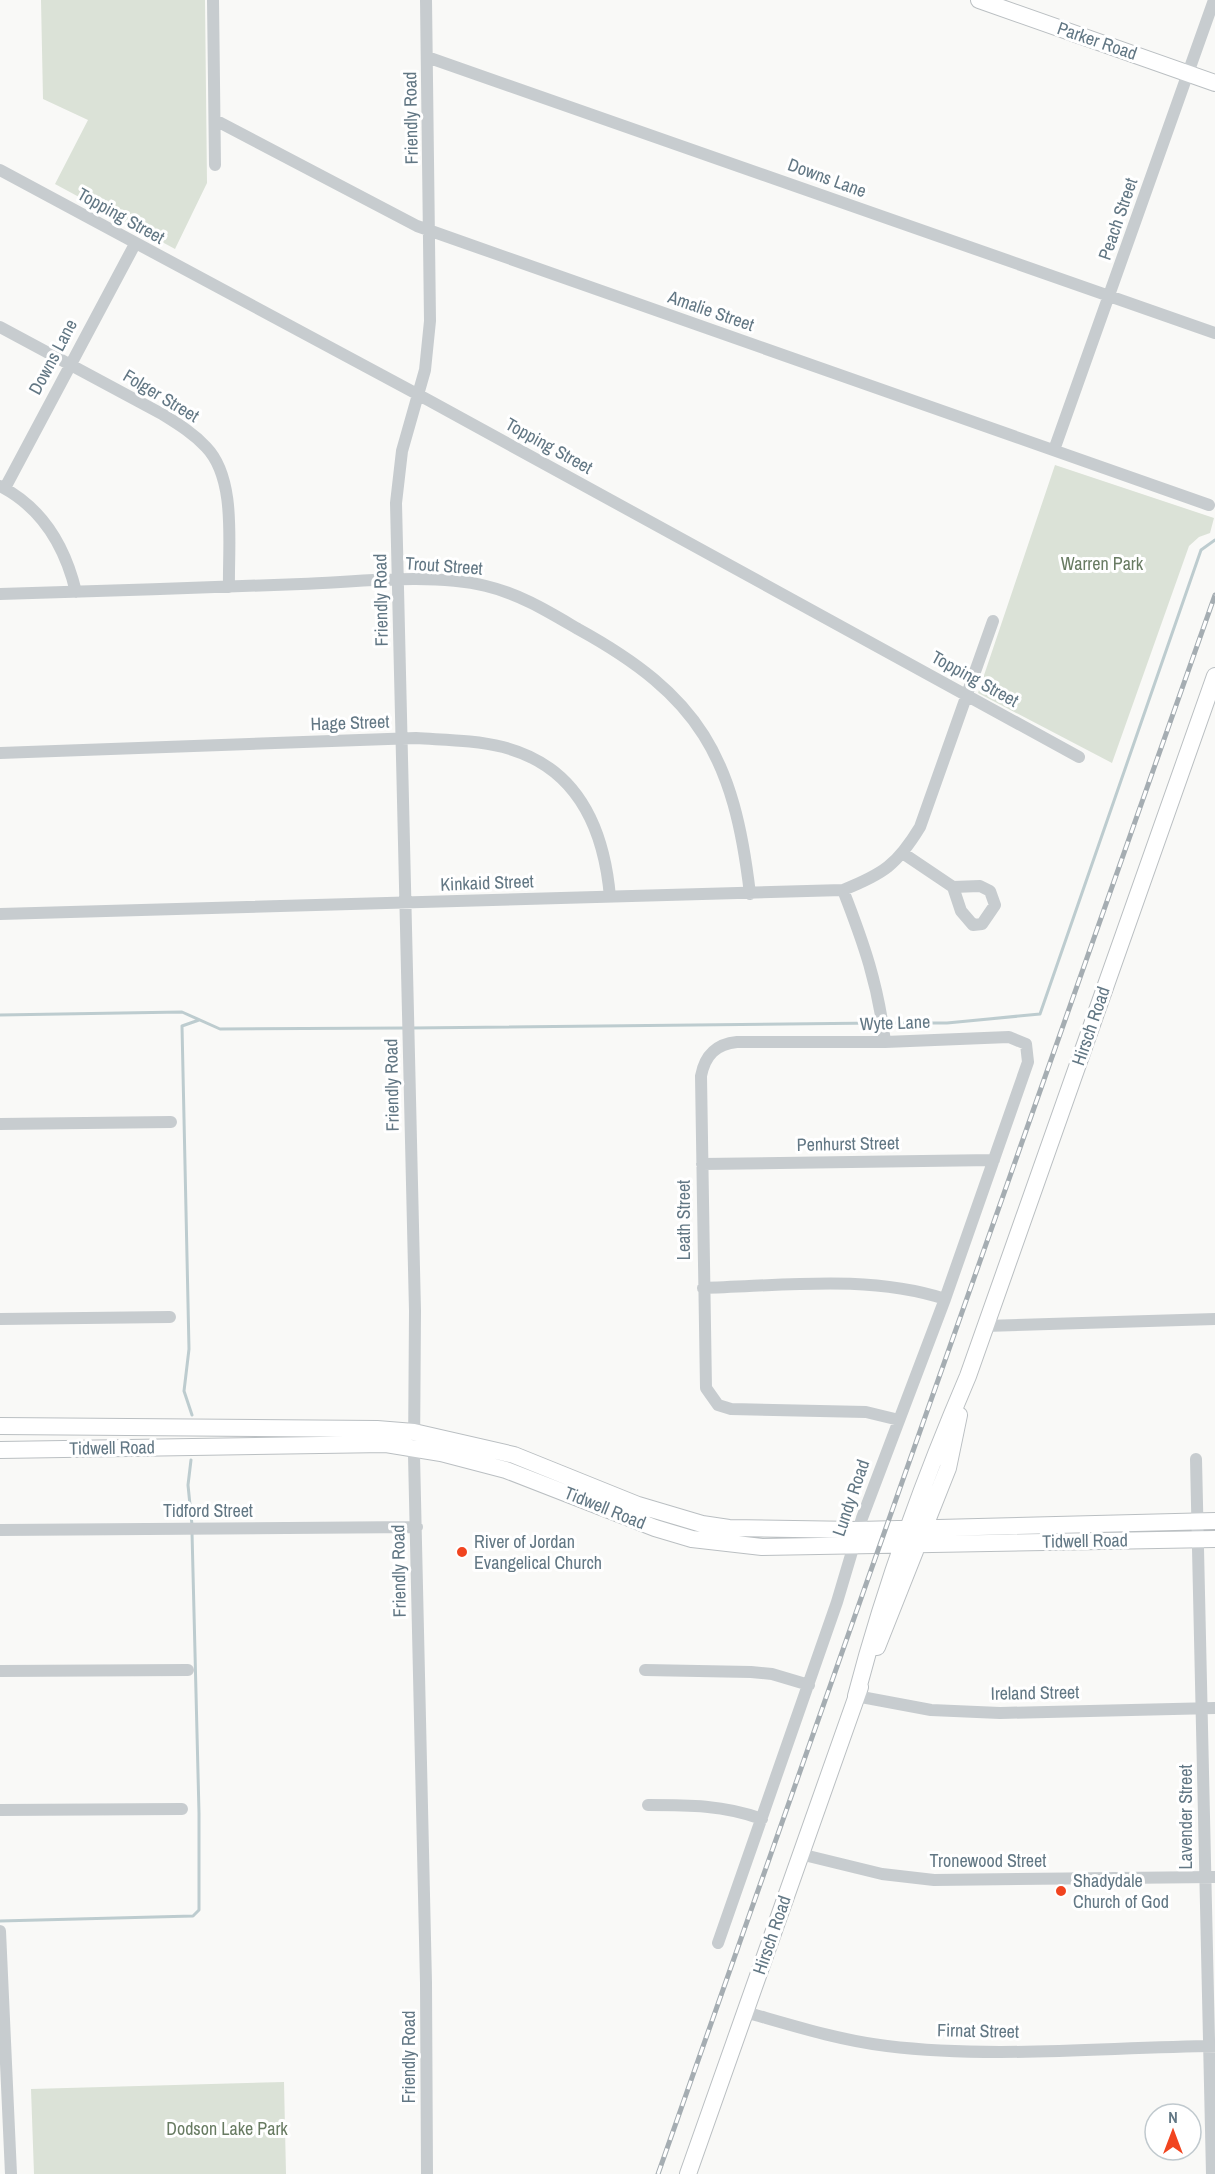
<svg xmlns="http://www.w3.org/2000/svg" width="1215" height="2174" font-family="'Archivo Narrow',sans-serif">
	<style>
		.green { fill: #dbe2d7 }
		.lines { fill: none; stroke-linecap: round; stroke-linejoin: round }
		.stream { stroke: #bdcccf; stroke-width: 3 }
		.major-casing { stroke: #babfc2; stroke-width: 18 }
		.minor { stroke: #c7cccf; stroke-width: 12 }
		.major { stroke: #fff; stroke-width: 16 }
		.rail-casing { stroke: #a5adb2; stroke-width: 5 }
		.rail { stroke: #fff; stroke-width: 3; stroke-dasharray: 9; stroke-linecap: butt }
		.poi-dot { fill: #f1441f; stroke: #fff; stroke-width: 2 }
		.labels { text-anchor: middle; stroke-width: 6; stroke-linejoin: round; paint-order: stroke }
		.street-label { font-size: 18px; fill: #627784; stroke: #fff }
		.park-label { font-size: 18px; fill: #687b62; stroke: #fff }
		.poi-label { font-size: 18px; fill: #627784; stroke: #fff; text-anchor: start }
	</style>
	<rect width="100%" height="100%" fill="#f9f9f7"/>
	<path class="green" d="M 41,0 L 205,0 L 207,183 L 175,249 L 55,184 L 88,120 L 43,99 Z
		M 1055,465 L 1214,518 L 1210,533 L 1199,537 L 1189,546 L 1112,763 L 978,693 Z
		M 284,2082 L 286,2174 L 34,2174 L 31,2089 Z"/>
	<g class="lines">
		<path class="stream" d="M 0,1015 L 182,1012 L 220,1029 L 405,1028
			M 886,1023 L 947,1023 L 1040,1014 L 1201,550 L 1215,540
			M 412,1028 L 879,1023
			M 192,1415 L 184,1391 L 189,1349 L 182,1026 L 199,1020
			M 191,1460 L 188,1485 L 192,1525
			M 0,1921 L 193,1916 L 199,1910 L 199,1813 L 192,1532"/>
		<defs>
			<path id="major" d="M 979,0 L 1215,83
				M 0,1426 L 377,1429 L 414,1432 L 514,1455 L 638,1505 L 702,1524 L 729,1528 L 858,1530 L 1215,1521
				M 0,1450 L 386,1444 L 441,1453 L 506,1470 L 655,1528 L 692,1539 L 762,1547 L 1215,1539
				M 877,1647 L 948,1468 L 959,1415
				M 856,1696 C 885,1585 923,1481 968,1376 L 1215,676
				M 688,2174 L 860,1687"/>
		</defs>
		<use href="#major" class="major-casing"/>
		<path class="minor" d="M 213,0 L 215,165
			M 426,0 L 430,321 L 425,370 L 402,451 L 396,503 L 415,1311 L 414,1455 L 426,1983 L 427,2174
			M 427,57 L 1215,333
			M 215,120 L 417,226 L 1209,505
			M 0,170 L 430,401 L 1079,757
			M 0,327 L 162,414 C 178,424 193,433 206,447 C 237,479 228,546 229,587
			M 1054,450 L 1214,0
			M 0,486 C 43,508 65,546 76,592
			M 5,488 L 135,244
			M 0,594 C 100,591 201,588 301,584 C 357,582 432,573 486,586 C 520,594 549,612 578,629 C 700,696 734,757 750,894
			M 0,753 L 416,738 C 445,740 475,740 503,747 C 577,766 604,828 610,897
			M 904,854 L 953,887 L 980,886 L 990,891 L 995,905 L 982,924 L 973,925 L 961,911 L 953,887
			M 843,890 C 864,944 878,984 885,1042
			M 0,914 L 843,890 C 883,874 897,865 920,827 L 993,621
			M 0,1124 L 171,1122
			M 702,1164 L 994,1160
			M 703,1288 C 782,1286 868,1274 945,1299
			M 0,1319 L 170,1317
			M 985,1326 L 1215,1319
			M 1196,1459 L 1212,2174
			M 0,1530 L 417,1527
			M 645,1670 L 751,1672 L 772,1674 L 809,1685
			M 0,1671 L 188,1670
			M 856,1696 L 931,1710 L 1000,1713 L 1215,1708
			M 648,1805 C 688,1805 724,1805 762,1819
			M 0,1810 L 182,1809
			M 800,1854 L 882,1874 L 934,1880 L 1215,1877
			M 0,1931 L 11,2174
			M 718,1943 L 837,1602 L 862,1518 L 945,1299 L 1028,1062 L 1026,1044 L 1009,1037 L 885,1042 L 737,1042 C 716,1044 705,1055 701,1076 L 706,1388 L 718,1405 L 731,1409 L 866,1412 L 899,1420
			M 745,2012 C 791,2025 838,2040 887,2046 C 995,2059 1106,2047 1215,2046"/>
		<use href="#major" class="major"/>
		<defs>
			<path id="rail" d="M 658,2174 L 1215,595"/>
		</defs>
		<use href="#rail" class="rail-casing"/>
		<use href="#rail" class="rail"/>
	</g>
	<g class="poi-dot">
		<circle cx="462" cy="1552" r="6"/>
		<circle cx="1061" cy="1891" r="6"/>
	</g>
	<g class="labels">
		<g class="street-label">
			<text transform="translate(1097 41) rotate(19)" y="6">Parker Road</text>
			<text transform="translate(411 118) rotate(-91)" y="6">Friendly Road</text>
			<text transform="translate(827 178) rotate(20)" y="6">Downs Lane</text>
			<text transform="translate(121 216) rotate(29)" y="6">Topping Street</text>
			<text transform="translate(1118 219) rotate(-71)" y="6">Peach Street</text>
			<text transform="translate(711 311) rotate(19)" y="6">Amalie Street</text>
			<text transform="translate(53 357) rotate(-62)" y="6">Downs Lane</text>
			<text transform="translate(161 396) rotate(31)" y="6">Folger Street</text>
			<text transform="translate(549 446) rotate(29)" y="6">Topping Street</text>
			<text transform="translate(444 566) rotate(4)" y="6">Trout Street</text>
			<text transform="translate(381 600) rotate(-91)" y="6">Friendly Road</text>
			<text transform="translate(975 679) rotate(29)" y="6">Topping Street</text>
			<text transform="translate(350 723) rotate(-2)" y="6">Hage Street</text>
			<text transform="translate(487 883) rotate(-2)" y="6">Kinkaid Street</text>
			<text transform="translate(895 1023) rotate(-2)" y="6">Wyte Lane</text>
			<text transform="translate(1091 1026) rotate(-71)" y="6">Hirsch Road</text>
			<text transform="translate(392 1085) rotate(-91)" y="6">Friendly Road</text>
			<text transform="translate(848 1144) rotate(-1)" y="6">Penhurst Street</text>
			<text transform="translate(684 1220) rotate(-90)" y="6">Leath Street</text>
			<text transform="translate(112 1448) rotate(-1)" y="6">Tidwell Road</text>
			<text transform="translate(851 1498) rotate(-71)" y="6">Lundy Road</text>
			<text transform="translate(605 1508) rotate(22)" y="6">Tidwell Road</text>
			<text x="208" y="1517">Tidford Street</text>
			<text transform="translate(1085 1541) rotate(-1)" y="6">Tidwell Road</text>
			<text transform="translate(399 1571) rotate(-91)" y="6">Friendly Road</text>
			<text transform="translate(1035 1693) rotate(-1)" y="6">Ireland Street</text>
			<text transform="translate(1186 1817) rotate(-90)" y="6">Lavender Street</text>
			<text x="988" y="1867">Tronewood Street</text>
			<text transform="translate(772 1935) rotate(-71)" y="6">Hirsch Road</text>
			<text transform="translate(978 2031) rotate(1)" y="6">Firnat Street</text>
			<text transform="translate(409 2057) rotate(-90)" y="6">Friendly Road</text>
		</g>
		<g class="park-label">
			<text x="1102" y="570">Warren Park</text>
			<text x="227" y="2135">Dodson Lake Park</text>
		</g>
		<g class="poi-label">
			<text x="474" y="1548">River of Jordan<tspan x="474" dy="21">Evangelical Church</tspan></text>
			<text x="1073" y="1887">Shadydale<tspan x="1073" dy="21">Church of God</tspan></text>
		</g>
	</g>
	<g transform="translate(1173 2132)"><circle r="28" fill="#ffffff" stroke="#c0c9ce" stroke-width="1.5"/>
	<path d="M0-4.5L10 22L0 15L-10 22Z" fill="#f1441f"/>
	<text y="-9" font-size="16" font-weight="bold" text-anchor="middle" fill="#627784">N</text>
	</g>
</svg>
